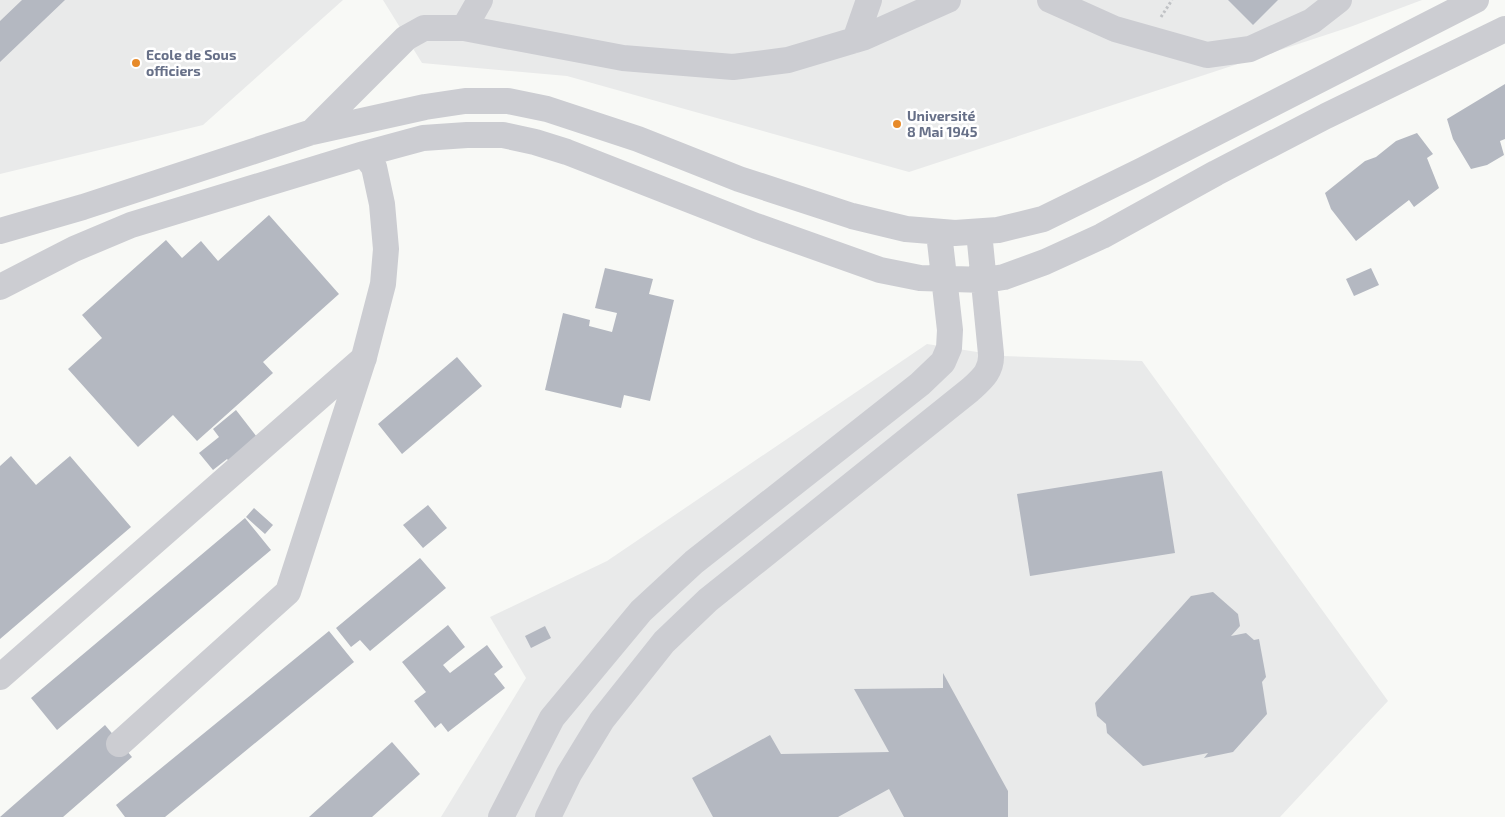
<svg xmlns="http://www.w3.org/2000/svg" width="1505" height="817" font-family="'Exo 2',sans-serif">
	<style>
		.built { fill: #e9eaea }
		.building { fill: #b4b8c1 }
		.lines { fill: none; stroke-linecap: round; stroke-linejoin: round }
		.path { stroke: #c0c2c5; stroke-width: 3; stroke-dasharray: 2.5 2.5; stroke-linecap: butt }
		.minor { stroke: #cccdd2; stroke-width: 26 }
		.poi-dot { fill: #e78a29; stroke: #fff; stroke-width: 2 }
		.labels { text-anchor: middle; stroke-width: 5; stroke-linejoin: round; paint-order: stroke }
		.poi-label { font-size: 14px; font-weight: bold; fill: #677088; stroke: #fff; text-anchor: start }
	</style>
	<rect width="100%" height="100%" fill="#f8f9f6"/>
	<path class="built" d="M 0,0 L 343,0 L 203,125 L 0,174 Z
		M 383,0 L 1422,0 L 1350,27 L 909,172 L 567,76 L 422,63 Z
		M 927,344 L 1002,356 L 1142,361 L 1388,701 L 1280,817 L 441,817 L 526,678 L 490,617 L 607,561 Z"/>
	<path class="building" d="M 22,0 L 65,0 L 0,62 L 0,21 Z
		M 1228,0 L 1278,0 L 1253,25 Z
		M 1505,84 L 1505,139 L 1500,141 L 1504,155 L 1487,165 L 1471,169 L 1453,139 L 1447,119 Z
		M 1417,133 L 1433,154 L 1427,158 L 1439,188 L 1414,207 L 1409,200 L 1356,241 L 1331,209 L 1325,193 L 1365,161 L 1376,157 L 1396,141 Z
		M 269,215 L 339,294 L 263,362 L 273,373 L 197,441 L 173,415 L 138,447 L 68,369 L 102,338 L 82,315 L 166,240 L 182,258 L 201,241 L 218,261 Z
		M 605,268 L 653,279 L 649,294 L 674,300 L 650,401 L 624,395 L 621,408 L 545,390 L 563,313 L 590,320 L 589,326 L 612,332 L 617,313 L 595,308 Z
		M 1371,268 L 1379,285 L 1354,296 L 1346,279 Z
		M 457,357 L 482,386 L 402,454 L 378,424 Z
		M 236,410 L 264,446 L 235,469 L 227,459 L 213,470 L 199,453 L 219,437 L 213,429 Z
		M 11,456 L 36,485 L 70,456 L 131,527 L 0,639 L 0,466 Z
		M 1162,471 L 1175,553 L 1030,576 L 1017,494 Z
		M 428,505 L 447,528 L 423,548 L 403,525 Z
		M 254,508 L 273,525 L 265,534 L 246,517 Z
		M 245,518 L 271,550 L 57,730 L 31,698 Z
		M 420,558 L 446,588 L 370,651 L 360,640 L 351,647 L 336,628 Z
		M 1213,592 L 1238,614 L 1240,626 L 1231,636 L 1246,633 L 1254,640 L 1259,639 L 1266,677 L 1262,682 L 1267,714 L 1233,752 L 1204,758 L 1208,753 L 1143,766 L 1107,733 L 1106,724 L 1097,716 L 1095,703 L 1191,596 Z
		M 448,625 L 465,647 L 443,665 L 450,673 L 487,645 L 503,667 L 494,674 L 505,688 L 448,732 L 441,723 L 435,728 L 414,701 L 426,692 L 402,662 Z
		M 545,626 L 551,638 L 531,648 L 525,636 Z
		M 329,631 L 354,662 L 165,817 L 125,817 L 116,805 Z
		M 943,673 L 1008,791 L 1008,817 L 904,817 L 889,789 L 838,817 L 713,817 L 692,778 L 770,735 L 781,754 L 889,752 L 854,689 L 943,688 Z
		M 105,725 L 132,757 L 63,817 L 0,817 Z
		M 392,742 L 420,774 L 372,817 L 309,817 Z"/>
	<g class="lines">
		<path class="path" d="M 1161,17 L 1172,0"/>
		<path class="minor" d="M 1050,0 L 1115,29 L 1207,55 L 1250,49 L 1312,21 L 1339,0
			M 464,28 L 480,0
			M 855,40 L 869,0
			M 312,132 L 406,38 L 424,28 L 464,28 L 623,58 L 733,67 L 788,60 L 865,37 L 948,0
			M 0,231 L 83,207 L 312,132 L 425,107 L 465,101 L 508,101 L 547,109 L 638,139 L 739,179 L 852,216 L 906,229 L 955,233 L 998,230 L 1043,219 L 1143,170 L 1476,0
			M 0,287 L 74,249 L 131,225 L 364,154 L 423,138 L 467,135 L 503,135 L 535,142 L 567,152 L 756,226 L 880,270 L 920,278 L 985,280 L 1004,277 L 1045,262 L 1102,236 L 1216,173 L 1326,116 L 1505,29
			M 0,677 L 364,358
			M 119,744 L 288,592 L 364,357 L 383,284 L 386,249 L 382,204 L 374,167 L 364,154
			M 501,817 L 552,718 L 641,611 L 694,562 L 920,384 L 943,362 L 949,348 L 950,330 L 939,233
			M 548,817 L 569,774 L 602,720 L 664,642 L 708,600 L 970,390 C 982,379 992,371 991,354 L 979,232"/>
	</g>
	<g class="poi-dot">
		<circle cx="136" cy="63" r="5"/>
		<circle cx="897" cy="124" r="5"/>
	</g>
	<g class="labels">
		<g class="poi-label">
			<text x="146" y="60">Ecole de Sous<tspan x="146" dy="16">officiers</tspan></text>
			<text x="907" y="121">Université<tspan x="907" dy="16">8 Mai 1945</tspan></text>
		</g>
	</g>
</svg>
